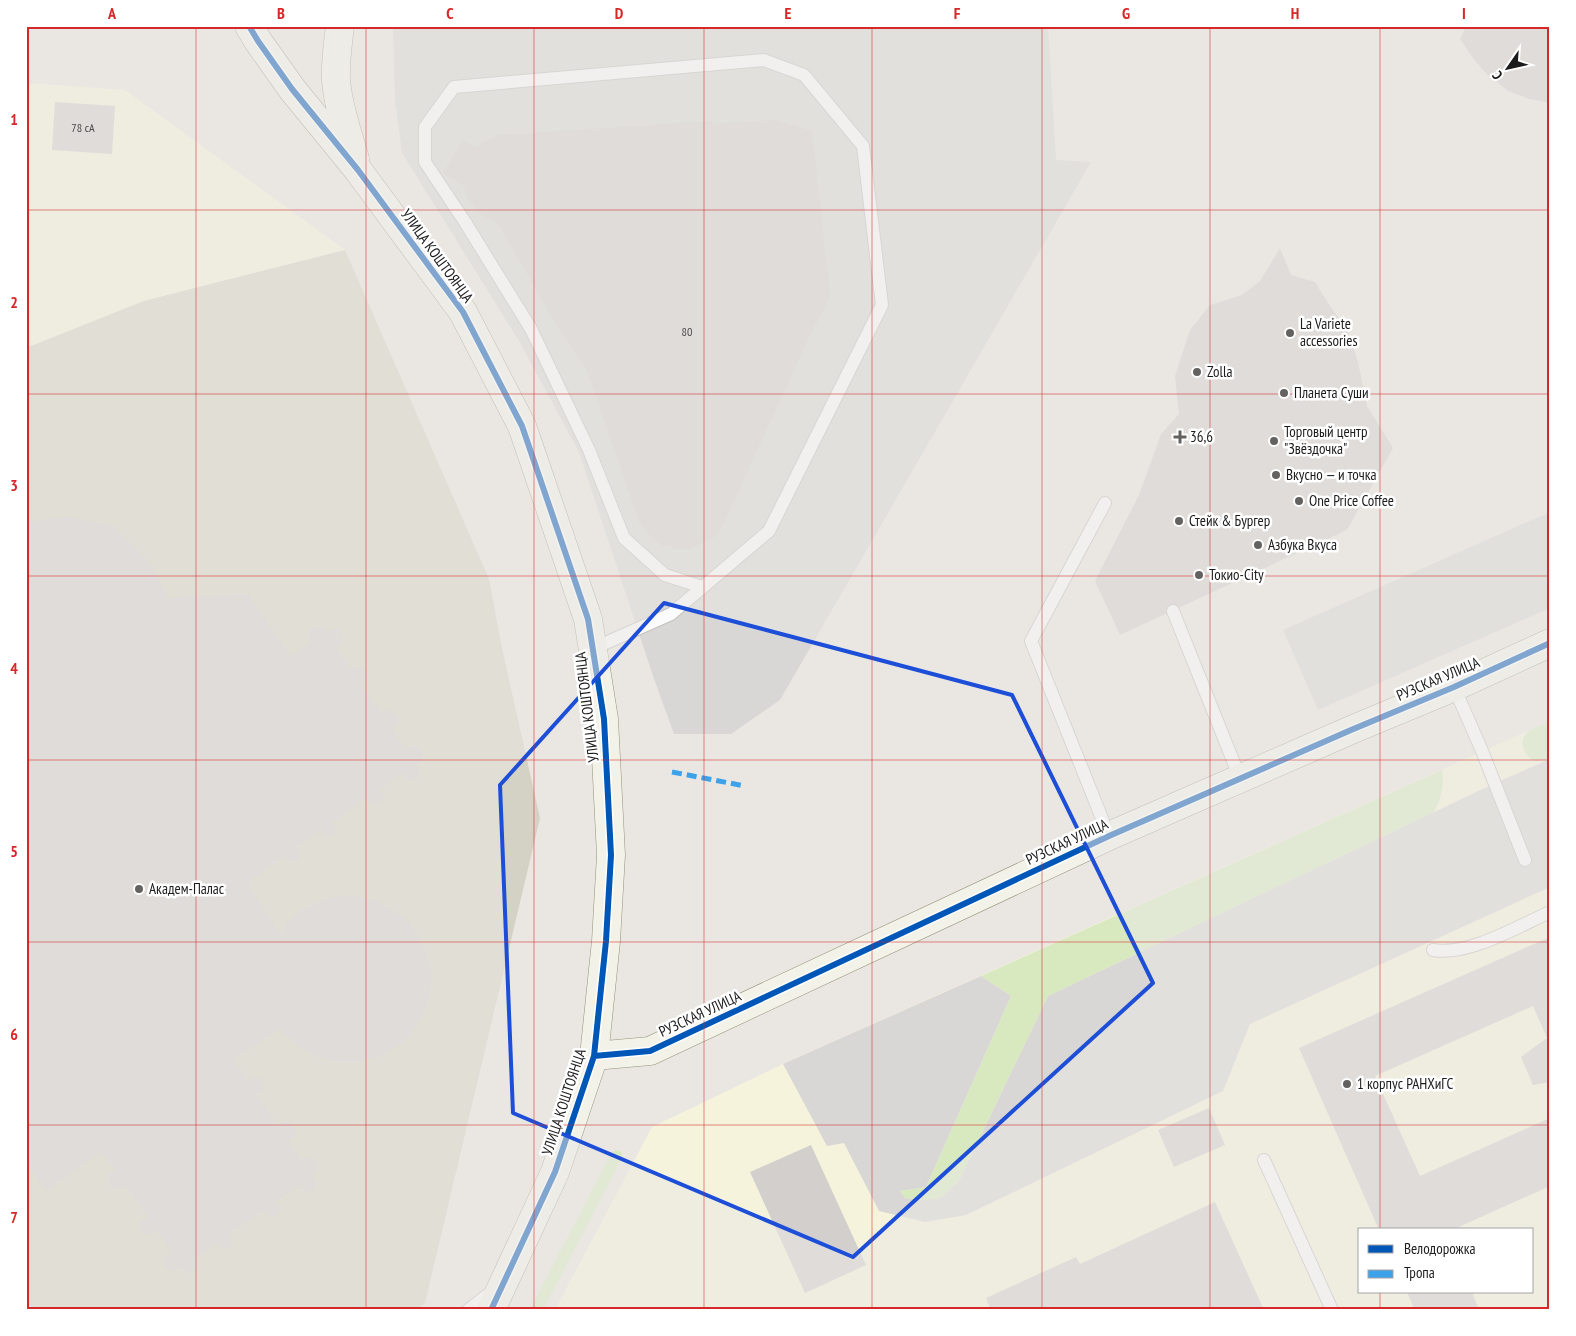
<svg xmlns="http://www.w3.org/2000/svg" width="1576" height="1336" font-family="'PT Sans Narrow',sans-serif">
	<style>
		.residential { fill: #d9d7d5 }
		.education { fill: #f6f3dc; fill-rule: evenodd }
		.construction { fill: #d4d2c4 }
		.grass { fill: #d8e9bf }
		.parking { fill: #d8d7d5 }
		.building { fill: #d2cfcc }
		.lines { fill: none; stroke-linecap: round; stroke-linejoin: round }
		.lane-casing { stroke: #c2c1bf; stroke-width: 14 }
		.secondary-casing { stroke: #93937b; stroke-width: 29 }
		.lane { stroke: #fcfbfb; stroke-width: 12 }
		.secondary { stroke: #f2f2e8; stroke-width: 28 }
		.quiet { stroke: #3da2ea; stroke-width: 5; stroke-dasharray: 10 5; stroke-linecap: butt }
		.cycleway-casing { stroke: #fff; stroke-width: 9 }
		.cycleway { stroke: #0057b8; stroke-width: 6 }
		.marked { fill: none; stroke: #1d4ed8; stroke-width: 4; stroke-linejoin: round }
		.grid { fill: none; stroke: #d62828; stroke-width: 1; stroke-opacity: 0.55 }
		.poi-dot { fill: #636261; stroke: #fff; stroke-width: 2 }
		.labels { text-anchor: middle; stroke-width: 5; stroke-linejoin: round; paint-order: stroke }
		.number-label { font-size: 12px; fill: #494847 }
		.street-label { font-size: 15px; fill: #1b1b1b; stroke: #fff }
		.poi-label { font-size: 15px; fill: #1b1b1b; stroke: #fff; text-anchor: start }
		.neatline { fill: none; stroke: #d62828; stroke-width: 2 }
		.grid-label { font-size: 16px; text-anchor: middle; font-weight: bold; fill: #d62828 }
	</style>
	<rect width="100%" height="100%" fill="#eae7e3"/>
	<path class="residential" d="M 1048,26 L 1056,160 L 1091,162 L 780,700 L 731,734 L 674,734 L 653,676 L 579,452 L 519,341 L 402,153 L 395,100 L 393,27 Z"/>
	<path class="education" d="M 26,83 L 125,90 L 345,250 L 144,301 L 26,348 Z
		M 1550,721 L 1550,1310 L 555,1310 L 652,1127 L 783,1064 ZM 1360,1230 L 1532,1230 L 1532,1292 L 1360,1292 Z"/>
	<path class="construction" d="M 345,250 L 489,579 L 502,648 L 540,818 L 425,1303 L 416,1310 L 26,1310 L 26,348 L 144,301 Z"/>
	<path class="grass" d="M 1550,721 L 1550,759 L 1535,761 C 1524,755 1517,742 1528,732 C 1534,727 1543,725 1550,721 Z
		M 1442,770 C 1444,786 1442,797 1434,812 L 1048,996 L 959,1181 L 941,1198 L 923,1200 L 905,1198 L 900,1191 L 926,1187 L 1011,996 L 981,976 Z
		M 616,1150 L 620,1151 L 622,1154 L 622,1158 L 543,1310 L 530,1310 L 611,1153 Z"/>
	<path class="parking" d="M 1550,512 L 1550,608 L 1318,710 L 1283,630 Z
		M 1550,759 L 1550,887 L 1250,1024 L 1223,1091 L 966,1215 L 925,1222 L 879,1211 L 844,1143 L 827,1146 L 783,1064 L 981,976 L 1011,996 L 926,1187 L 900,1191 L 905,1198 L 923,1200 L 941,1198 L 959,1181 L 1048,996 L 1495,783 Z"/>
	<path class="building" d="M 1466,26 L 1550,26 L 1550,103 L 1529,99 L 1508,91 L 1488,75 L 1475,61 L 1460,39 Z
		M 55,102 L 115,106 L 112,154 L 52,150 Z
		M 775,120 L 812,131 L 830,297 L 810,335 L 721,529 L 714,537 L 692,548 L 677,549 L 663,546 L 654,540 L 639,522 L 587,370 L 559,329 L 499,225 L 479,213 L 468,199 L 465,192 L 466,187 L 443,173 L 463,140 L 476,148 L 483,142 L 499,135 L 713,121 L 713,124 Z
		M 1280,248 L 1291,275 L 1315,282 L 1330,306 L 1348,331 L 1358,362 L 1367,406 L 1393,448 L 1347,530 L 1120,635 L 1095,581 L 1139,495 L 1161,434 L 1179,414 L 1175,376 L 1190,330 L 1210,305 L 1242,295 L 1260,281 Z
		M 67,517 L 114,526 L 150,563 L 168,598 L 248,594 L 291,656 L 311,642 L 309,637 L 309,630 L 315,627 L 323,628 L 326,632 L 332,629 L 339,630 L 343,637 L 342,645 L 337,649 L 351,669 L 357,666 L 364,668 L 367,673 L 366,679 L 360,683 L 382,714 L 387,710 L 394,712 L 399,719 L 397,725 L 392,729 L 405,749 L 410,746 L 417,746 L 422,753 L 421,761 L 415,764 L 420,770 L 419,776 L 413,781 L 406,779 L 402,773 L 380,789 L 383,795 L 383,801 L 378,804 L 371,804 L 367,798 L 332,822 L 336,828 L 335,834 L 332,837 L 324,836 L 320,831 L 297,846 L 301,852 L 301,858 L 296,861 L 289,860 L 285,855 L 247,883 L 282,936 L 285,924 L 300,911 L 318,902 L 337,896 L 357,896 L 377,901 L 395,911 L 410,924 L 421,940 L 429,959 L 431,979 L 429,999 L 421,1018 L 410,1035 L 395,1048 L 378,1057 L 358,1062 L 338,1062 L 318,1057 L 301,1048 L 279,1029 L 234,1060 L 248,1081 L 253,1077 L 261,1079 L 264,1084 L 263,1091 L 257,1095 L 278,1125 L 283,1122 L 291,1124 L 295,1130 L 294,1137 L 288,1140 L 302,1161 L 307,1157 L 314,1158 L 318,1164 L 317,1172 L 312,1176 L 316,1182 L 316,1188 L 309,1192 L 303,1191 L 299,1185 L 276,1201 L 280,1207 L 280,1212 L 275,1216 L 268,1215 L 264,1210 L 229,1234 L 233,1239 L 232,1245 L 228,1248 L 221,1248 L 217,1242 L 194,1258 L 198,1263 L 197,1269 L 192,1273 L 185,1272 L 182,1267 L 175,1271 L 167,1269 L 163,1264 L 165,1257 L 172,1252 L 157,1230 L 150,1235 L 143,1233 L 139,1228 L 141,1221 L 148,1217 L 126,1186 L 120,1190 L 113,1188 L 108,1182 L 109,1174 L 115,1170 L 102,1151 L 46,1191 L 26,1162 L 26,522 Z
		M 1550,937 L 1550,1082 L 1533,1085 L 1521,1057 L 1547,1038 L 1533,1006 L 1375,1076 L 1420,1176 L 1550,1118 L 1550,1186 L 1452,1230 L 1379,1230 L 1299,1048 Z
		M 1209,1108 L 1225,1145 L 1174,1167 L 1158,1130 Z
		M 811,1145 L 866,1265 L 805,1293 L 750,1172 Z
		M 1215,1202 L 1264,1310 L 991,1310 L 986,1298 L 1076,1257 L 1080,1264 Z
		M 1407,1292 L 1472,1292 L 1479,1310 L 1415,1310 Z"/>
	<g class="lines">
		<defs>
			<path id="lane" d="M 1105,503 L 1031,641 L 1109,836
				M 1173,611 L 1240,778
				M 592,649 L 671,614 L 769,531 L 882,305 L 863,146 L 804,75 L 764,60 L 454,87 L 425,127 L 425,162 L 465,222 L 531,329 L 589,450 L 624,538 L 665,575 L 702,587
				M 1454,687 L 1482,751 L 1525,860
				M 1433,950 C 1468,956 1517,927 1550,912
				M 1264,1160 L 1332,1310
				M 468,1310 L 493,1291"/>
			<path id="secondary" d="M 249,26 L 258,41 L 292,89 L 358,170 L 463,312 L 522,426 L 588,619 L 604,719 L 611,855 L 606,941 L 594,1056 L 555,1172 L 491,1310
				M 340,26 C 338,44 335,62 336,80 C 338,107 348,134 355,159
				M 594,1056 L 650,1051 L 1109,836 L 1351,730 L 1454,687 L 1550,643"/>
		</defs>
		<use href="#lane" class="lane-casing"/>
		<use href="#secondary" class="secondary-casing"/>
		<use href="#lane" class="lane"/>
		<use href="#secondary" class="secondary"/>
		<path class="quiet" d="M 672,772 L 745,786"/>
		<defs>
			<path id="cycleway" d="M 249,26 L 258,41 L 292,89 L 358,170 L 463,312 L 522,426 L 588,619 L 604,719 L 611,855 L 606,941 L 594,1056 L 555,1172 L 491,1310
				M 594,1056 L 650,1051 L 1109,836 L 1351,730 L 1454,687 L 1550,643"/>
		</defs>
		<use href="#cycleway" class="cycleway-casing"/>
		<use href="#cycleway" class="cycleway"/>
	</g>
	<path d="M0 0H1576V1336H0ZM 664,603 L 1012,695 L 1153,983 L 853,1257 L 513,1113 L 500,785 Z" fill="#eae7e3" fill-opacity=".55" fill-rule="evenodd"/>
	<path class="marked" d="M 664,603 L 1012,695 L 1153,983 L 853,1257 L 513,1113 L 500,785 Z"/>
	<path class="grid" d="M 196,26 L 196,1310M 366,26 L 366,1310M 534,26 L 534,1310M 704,26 L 704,1310M 872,26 L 872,1310M 1042,26 L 1042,1310M 1210,26 L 1210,1310M 1380,26 L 1380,1230M 26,210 L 1550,210M 26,394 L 1550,394M 26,576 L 1550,576M 26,760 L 1550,760M 26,942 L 1550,942M 26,1125 L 1550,1125M 1380,1292 L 1380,1310"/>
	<g class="poi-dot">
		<circle cx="1290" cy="333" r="5"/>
		<circle cx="1197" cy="372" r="5"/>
		<circle cx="1284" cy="393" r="5"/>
		<path d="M1177.5 429.5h5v5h5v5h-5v5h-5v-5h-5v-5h5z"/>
		<circle cx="1274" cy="441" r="5"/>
		<circle cx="1276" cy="475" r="5"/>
		<circle cx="1299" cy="501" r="5"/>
		<circle cx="1179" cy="521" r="5"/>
		<circle cx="1258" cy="545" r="5"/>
		<circle cx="1199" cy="575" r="5"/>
		<circle cx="139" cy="889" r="5"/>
		<circle cx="1347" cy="1084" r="5"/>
	</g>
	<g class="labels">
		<g class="number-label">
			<text x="83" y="132">78 сА</text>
			<text x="687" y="336">80</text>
		</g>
		<g class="street-label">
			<text transform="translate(437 256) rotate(54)" y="5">УЛИЦА КОШТОЯНЦА</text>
			<text transform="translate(1438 679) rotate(-23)" y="5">РУЗСКАЯ УЛИЦА</text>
			<text transform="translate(587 707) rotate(-97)" y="5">УЛИЦА КОШТОЯНЦА</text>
			<text transform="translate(1067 842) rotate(-25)" y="5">РУЗСКАЯ УЛИЦА</text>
			<text transform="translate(700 1014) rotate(-25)" y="5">РУЗСКАЯ УЛИЦА</text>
			<text transform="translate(564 1102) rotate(-72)" y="5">УЛИЦА КОШТОЯНЦА</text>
		</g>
		<g class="poi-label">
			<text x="1300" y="329">La Variete<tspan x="1300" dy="17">accessories</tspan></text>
			<text x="1207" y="377">Zolla</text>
			<text x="1294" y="398">Планета Суши</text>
			<text x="1284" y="437">Торговый центр<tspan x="1284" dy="17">"Звёздочка"</tspan></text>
			<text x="1190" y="442">36,6</text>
			<text x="1286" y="480">Вкусно — и точка</text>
			<text x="1309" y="506">One Price Coffee</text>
			<text x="1189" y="526">Стейк &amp; Бургер</text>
			<text x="1268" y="550">Азбука Вкуса</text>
			<text x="1209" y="580">Токио-City</text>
			<text x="149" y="894">Академ-Палас</text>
			<text x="1357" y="1089">1 корпус РАНХиГС</text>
		</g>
	</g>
	<rect width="1576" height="1336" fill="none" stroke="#ffffff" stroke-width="55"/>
	<rect x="1358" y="1228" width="175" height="65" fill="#ffffff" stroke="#a4a4a4"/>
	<rect x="1368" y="1245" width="25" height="8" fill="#0057b8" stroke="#a4a4a4"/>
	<text x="1404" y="1254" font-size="15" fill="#1b1b1b">Велодорожка</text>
	<rect x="1368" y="1270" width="25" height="8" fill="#3da2ea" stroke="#a4a4a4"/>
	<text x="1404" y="1278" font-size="15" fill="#1b1b1b">Тропа</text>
	<g transform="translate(1508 68) rotate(236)" stroke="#ffffff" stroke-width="4" paint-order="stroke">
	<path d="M0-4L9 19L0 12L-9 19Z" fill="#1b1b1b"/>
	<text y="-8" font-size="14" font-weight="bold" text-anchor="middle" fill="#1b1b1b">С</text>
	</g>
	<rect x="28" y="28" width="1520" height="1280" class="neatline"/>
	<g class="grid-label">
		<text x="112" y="19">A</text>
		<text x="281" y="19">B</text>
		<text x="450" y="19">C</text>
		<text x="619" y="19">D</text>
		<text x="788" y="19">E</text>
		<text x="957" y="19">F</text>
		<text x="1126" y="19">G</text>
		<text x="1295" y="19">H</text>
		<text x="1464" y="19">I</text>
		<text x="14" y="125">1</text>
		<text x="14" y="308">2</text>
		<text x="14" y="491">3</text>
		<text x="14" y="674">4</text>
		<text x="14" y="857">5</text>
		<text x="14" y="1040">6</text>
		<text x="14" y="1223">7</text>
	</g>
</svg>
